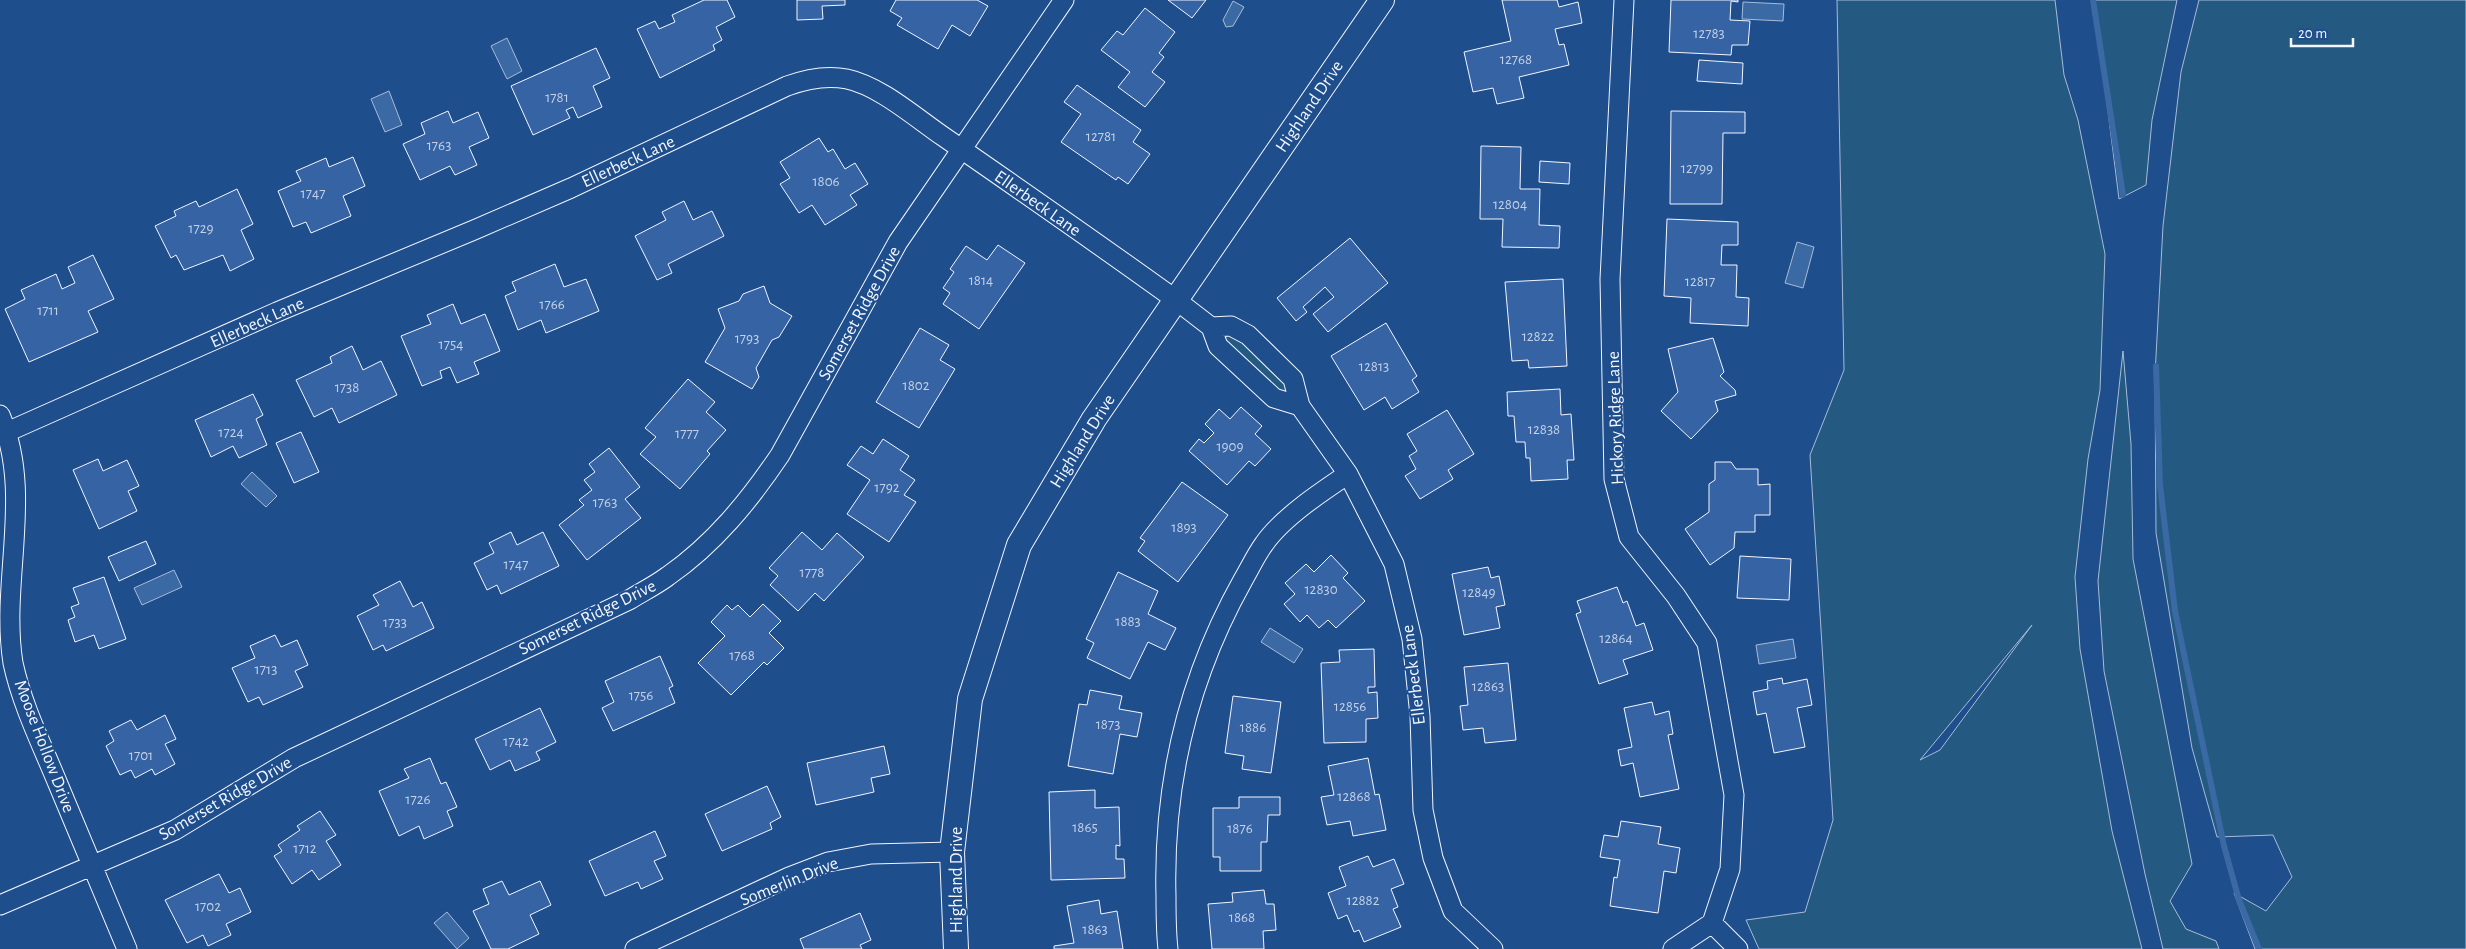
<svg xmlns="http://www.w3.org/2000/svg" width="2466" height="949" font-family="'Alegreya Sans',sans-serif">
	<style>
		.green { fill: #245a82; stroke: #a8bbd7; fill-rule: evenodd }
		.water { fill: #3b69a3; stroke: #a8bbd7 }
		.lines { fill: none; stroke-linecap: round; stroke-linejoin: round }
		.stream { stroke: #3b69a3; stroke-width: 6 }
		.building { fill: #3563a3; stroke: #f2f6ff }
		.minor-casing { stroke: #f2f6ff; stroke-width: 21 }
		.tertiary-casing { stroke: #f2f6ff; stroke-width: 26 }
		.minor { stroke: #1f4e8c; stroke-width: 19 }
		.tertiary { stroke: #1f4e8c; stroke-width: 24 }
		.labels { text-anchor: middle; stroke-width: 4; stroke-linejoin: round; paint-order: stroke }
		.number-label { font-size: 15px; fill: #c3d1e8 }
		.street-label { font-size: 18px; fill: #f2f6ff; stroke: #1f4e8c }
	</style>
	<rect width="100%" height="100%" fill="#1f4e8c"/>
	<path class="green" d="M 1837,0 L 2055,0 L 2064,75 L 2078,120 L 2105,254 L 2100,390 L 2088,459 L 2075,577 L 2080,649 L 2112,831 L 2142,949 L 1759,949 L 1746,920 L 1805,912 L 1833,820 L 1810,455 L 1844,370 ZM 2032,625 L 1940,750 L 1920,760 Z
		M 2094,0 L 2177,0 L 2152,120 L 2146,185 L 2119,199 Z
		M 2199,0 L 2466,0 L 2466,949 L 2255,949 L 2234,893 L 2266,911 L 2292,877 L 2273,835 L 2217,837 L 2192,748 L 2156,533 L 2155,375 L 2163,226 L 2181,72 Z
		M 1231,333 L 1238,336 L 1286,379 L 1287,391 L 1281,392 L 1225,342 L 1226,336 Z
		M 2123,351 L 2131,444 L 2133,559 L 2192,864 L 2170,901 L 2186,929 L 2216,941 L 2219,949 L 2163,949 L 2145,874 L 2104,671 L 2098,581 Z"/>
	<path class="water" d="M 1233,1 L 1244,7 L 1233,26 L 1226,27 L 1223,20 Z
		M 1743,2 L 1784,4 L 1783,21 L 1742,19 Z
		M 507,38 L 522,71 L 507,79 L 491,46 Z
		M 389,91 L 402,125 L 385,132 L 371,99 Z
		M 1797,242 L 1814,247 L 1803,288 L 1785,283 Z
		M 252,472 L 277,496 L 266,507 L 241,484 Z
		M 174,570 L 182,587 L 142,605 L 134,588 Z
		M 1270,628 L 1303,649 L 1294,663 L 1261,642 Z
		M 1793,639 L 1796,658 L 1759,664 L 1756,645 Z
		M 447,912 L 469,938 L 457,949 L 434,923 Z"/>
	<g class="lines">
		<path class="stream" d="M 2093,0 L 2123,195
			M 2156,366 L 2160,485 L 2175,611 L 2224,846 L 2239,900 L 2259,949"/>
	</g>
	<path class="building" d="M 704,0 L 727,0 L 735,17 L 716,27 L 722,40 L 713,45 L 715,50 L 660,78 L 637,29 L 655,21 L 659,29 L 675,22 L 672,15 Z
		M 797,0 L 845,0 L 845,5 L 822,6 L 823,19 L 797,20 Z
		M 896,0 L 977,0 L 988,6 L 970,36 L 952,25 L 938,49 L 897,25 L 902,18 L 890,11 Z
		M 1168,0 L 1206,0 L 1192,18 Z
		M 1502,0 L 1557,0 L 1559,7 L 1578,2 L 1582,23 L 1555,29 L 1559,45 L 1564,44 L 1569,65 L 1519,77 L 1524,98 L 1497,104 L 1493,88 L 1473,92 L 1464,52 L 1511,41 Z
		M 1671,0 L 1738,0 L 1738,2 L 1731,1 L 1730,20 L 1750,21 L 1748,45 L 1732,45 L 1731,55 L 1669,52 Z
		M 1145,8 L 1175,32 L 1159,53 L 1164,57 L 1152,72 L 1165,82 L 1145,107 L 1118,87 L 1130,72 L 1101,50 L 1117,31 L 1123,35 Z
		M 596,48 L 610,78 L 593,86 L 602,107 L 578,118 L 573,107 L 566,110 L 570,118 L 533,135 L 511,86 Z
		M 1699,60 L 1743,63 L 1742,84 L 1697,81 Z
		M 1077,85 L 1141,130 L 1133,142 L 1150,154 L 1128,184 L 1118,177 L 1116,180 L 1061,142 L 1081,114 L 1064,102 Z
		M 448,111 L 453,123 L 478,112 L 489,138 L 469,147 L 477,165 L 455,175 L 450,166 L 420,180 L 403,144 L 425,134 L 421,123 Z
		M 1671,111 L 1745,112 L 1745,133 L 1723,133 L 1722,204 L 1670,204 Z
		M 819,138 L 828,152 L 833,149 L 845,169 L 855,163 L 868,184 L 850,195 L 857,205 L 825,225 L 812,205 L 799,213 L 780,184 L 790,178 L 780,162 Z
		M 1481,146 L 1521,147 L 1520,189 L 1540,189 L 1539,225 L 1560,226 L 1559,248 L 1502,247 L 1503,219 L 1480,219 Z
		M 353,157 L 365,186 L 343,196 L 351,216 L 311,233 L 306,222 L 293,227 L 278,191 L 301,181 L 296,171 L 326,158 L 329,167 Z
		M 1540,161 L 1570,163 L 1569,184 L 1539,182 Z
		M 237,189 L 253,224 L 241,230 L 254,259 L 230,271 L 223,255 L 184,270 L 176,255 L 171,258 L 155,226 L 176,216 L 174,211 L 196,201 L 199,207 Z
		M 684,201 L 693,220 L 712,211 L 724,236 L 668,264 L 672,273 L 657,280 L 635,236 L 666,220 L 662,212 Z
		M 1667,219 L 1738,222 L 1738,245 L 1722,245 L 1721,265 L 1737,265 L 1736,297 L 1749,298 L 1748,326 L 1690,323 L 1691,298 L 1664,296 Z
		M 1350,238 L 1388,283 L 1328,332 L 1313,314 L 1334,297 L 1325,287 L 1303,307 L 1307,312 L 1296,321 L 1277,298 Z
		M 998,245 L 1025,263 L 979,329 L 943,304 L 950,293 L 943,288 L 954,272 L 950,269 L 966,246 L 987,260 Z
		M 93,255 L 114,299 L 88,311 L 98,332 L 29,362 L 5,309 L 25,299 L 21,290 L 56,274 L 62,289 L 75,283 L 68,267 Z
		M 555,264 L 564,287 L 586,279 L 599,311 L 546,333 L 541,320 L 518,330 L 505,296 L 516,291 L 512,282 Z
		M 1563,279 L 1567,366 L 1529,368 L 1528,360 L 1512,361 L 1505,282 Z
		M 764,286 L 770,303 L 792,316 L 779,337 L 772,340 L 756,368 L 759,377 L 752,389 L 705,362 L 725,328 L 718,309 L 739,301 L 743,294 Z
		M 453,304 L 461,324 L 485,314 L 500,351 L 474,362 L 479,374 L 457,383 L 450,367 L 440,371 L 442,378 L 422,386 L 401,336 L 431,324 L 427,315 Z
		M 1386,323 L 1417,376 L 1412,380 L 1419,392 L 1392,409 L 1385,397 L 1364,410 L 1331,356 Z
		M 920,328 L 949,345 L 940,360 L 955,369 L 919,428 L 876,402 Z
		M 1713,338 L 1724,372 L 1720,376 L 1735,390 L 1736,395 L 1715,401 L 1718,411 L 1691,439 L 1661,411 L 1678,392 L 1668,349 Z
		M 352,346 L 363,370 L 381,361 L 397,395 L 339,423 L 332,408 L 314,417 L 296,380 L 332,363 L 330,357 Z
		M 688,379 L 715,402 L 706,412 L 726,430 L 707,451 L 710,454 L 680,489 L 640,454 L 656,437 L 645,428 Z
		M 1560,389 L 1561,415 L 1571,414 L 1574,460 L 1567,460 L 1568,479 L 1531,481 L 1530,458 L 1526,458 L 1525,442 L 1516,442 L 1514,416 L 1508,416 L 1507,392 Z
		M 253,394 L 263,415 L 256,419 L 267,445 L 239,458 L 233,446 L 211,457 L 195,420 Z
		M 1241,407 L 1262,426 L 1255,434 L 1271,449 L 1255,466 L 1249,461 L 1227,485 L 1189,451 L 1199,439 L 1204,443 L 1214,433 L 1205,424 L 1219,409 L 1230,419 Z
		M 1447,410 L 1474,454 L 1448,470 L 1453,479 L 1420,499 L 1405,476 L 1416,469 L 1409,456 L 1417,451 L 1407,434 Z
		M 301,432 L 319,472 L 294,483 L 276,443 Z
		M 883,439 L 909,456 L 900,470 L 915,480 L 904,495 L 916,502 L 889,542 L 847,514 L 870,480 L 847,465 L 861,446 L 873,454 Z
		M 609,448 L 640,487 L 625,499 L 641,518 L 587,560 L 559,525 L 584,505 L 579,500 L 592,490 L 584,480 L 595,472 L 589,464 Z
		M 98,459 L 103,471 L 127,460 L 139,486 L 128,491 L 137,511 L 99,529 L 73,470 Z
		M 1715,462 L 1731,462 L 1736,469 L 1758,469 L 1758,485 L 1770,484 L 1770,515 L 1755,515 L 1755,532 L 1735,532 L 1734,548 L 1710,565 L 1685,529 L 1709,512 L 1709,484 L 1715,480 Z
		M 1182,482 L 1228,515 L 1178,582 L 1138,551 L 1145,541 L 1140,538 Z
		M 511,532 L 517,545 L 543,532 L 559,566 L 501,594 L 497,585 L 487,590 L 474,563 L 494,553 L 489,543 Z
		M 802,532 L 822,550 L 837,533 L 864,557 L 824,601 L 815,593 L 798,611 L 770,585 L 778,576 L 769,568 Z
		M 146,541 L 156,564 L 119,581 L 108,557 Z
		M 1331,555 L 1348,573 L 1343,578 L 1365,601 L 1336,628 L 1328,620 L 1319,628 L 1307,615 L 1300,622 L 1284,604 L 1295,594 L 1285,583 L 1306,564 L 1314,572 Z
		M 1740,556 L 1791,559 L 1789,600 L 1737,598 Z
		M 1488,567 L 1491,578 L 1499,576 L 1505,605 L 1496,607 L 1500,628 L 1464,635 L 1452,574 Z
		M 1118,572 L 1158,591 L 1148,614 L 1176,628 L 1165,650 L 1148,642 L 1130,679 L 1087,658 L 1094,643 L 1086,639 Z
		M 104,577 L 126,639 L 99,649 L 94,635 L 75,642 L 68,620 L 75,617 L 71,607 L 79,604 L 73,588 Z
		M 400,581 L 413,607 L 422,602 L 434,628 L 386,651 L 383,645 L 373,650 L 357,616 L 379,605 L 373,595 Z
		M 1617,587 L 1623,603 L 1627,601 L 1636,626 L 1644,623 L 1653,650 L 1623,660 L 1628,674 L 1599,684 L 1576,614 L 1581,612 L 1577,601 Z
		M 763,604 L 781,621 L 769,633 L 784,648 L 767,665 L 764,662 L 731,695 L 698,663 L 725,636 L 711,622 L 727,605 L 732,610 L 738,605 L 750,617 Z
		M 275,635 L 281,647 L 297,640 L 308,665 L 295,671 L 303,687 L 263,705 L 259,697 L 248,702 L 232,668 L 255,658 L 250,646 Z
		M 1374,649 L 1375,687 L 1368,687 L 1368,693 L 1377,692 L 1378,718 L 1366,719 L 1366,742 L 1324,743 L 1321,663 L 1340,662 L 1339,650 Z
		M 660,656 L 673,686 L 669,688 L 675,703 L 613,731 L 602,708 L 614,702 L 605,681 Z
		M 1508,663 L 1516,740 L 1485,743 L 1483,728 L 1463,730 L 1460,706 L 1468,705 L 1464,667 Z
		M 1782,678 L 1783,684 L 1807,679 L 1812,705 L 1797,708 L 1805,747 L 1774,753 L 1766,713 L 1757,715 L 1753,692 L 1768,689 L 1767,681 Z
		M 1090,690 L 1122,696 L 1119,709 L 1142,713 L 1137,737 L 1120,734 L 1113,774 L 1068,766 L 1079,704 L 1087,705 Z
		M 1233,696 L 1281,702 L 1271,773 L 1242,769 L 1244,756 L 1225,753 Z
		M 1652,702 L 1655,715 L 1669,711 L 1673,734 L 1668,735 L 1679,789 L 1640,797 L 1633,763 L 1621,766 L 1618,750 L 1632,747 L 1624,708 Z
		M 540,708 L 556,742 L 536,752 L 540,760 L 515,771 L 510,760 L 490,770 L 475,739 Z
		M 165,715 L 176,739 L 165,744 L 175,764 L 155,775 L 152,769 L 135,778 L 131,770 L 120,775 L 106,746 L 114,741 L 109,731 L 131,720 L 137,730 Z
		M 884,746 L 890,774 L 871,778 L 874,792 L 816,805 L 807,763 Z
		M 430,758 L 441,784 L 446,782 L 457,807 L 447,811 L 453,826 L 424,839 L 419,826 L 399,836 L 379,791 L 409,778 L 404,769 Z
		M 1368,758 L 1375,795 L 1379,794 L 1386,830 L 1353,836 L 1350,821 L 1327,825 L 1321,797 L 1334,795 L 1328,766 Z
		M 767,786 L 781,817 L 770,823 L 772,829 L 722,851 L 705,814 Z
		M 1095,790 L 1095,808 L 1119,807 L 1120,846 L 1116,845 L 1116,859 L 1124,859 L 1125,878 L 1051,880 L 1049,792 Z
		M 1239,797 L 1280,797 L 1280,815 L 1268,815 L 1267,842 L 1261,842 L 1261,871 L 1220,871 L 1220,857 L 1213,857 L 1213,808 L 1239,808 Z
		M 320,811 L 336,835 L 326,841 L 341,865 L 319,880 L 312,870 L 292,884 L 274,856 L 282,851 L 278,845 L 300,830 L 297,826 Z
		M 1621,821 L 1661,827 L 1658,844 L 1680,848 L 1676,873 L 1664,871 L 1658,913 L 1610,906 L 1614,877 L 1617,878 L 1620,860 L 1600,857 L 1604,835 L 1618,837 Z
		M 655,831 L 666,856 L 654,861 L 663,879 L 641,889 L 638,882 L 605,896 L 589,861 Z
		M 1368,856 L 1373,867 L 1394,859 L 1404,884 L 1391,889 L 1398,907 L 1393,909 L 1401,927 L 1364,942 L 1359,930 L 1354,932 L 1347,915 L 1338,919 L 1328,893 L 1346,886 L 1339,867 Z
		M 219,874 L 229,893 L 240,888 L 251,912 L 226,924 L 231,935 L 208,946 L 203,935 L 187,943 L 165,900 Z
		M 502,881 L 509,895 L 540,881 L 551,905 L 530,915 L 539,934 L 508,949 L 491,949 L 473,911 L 489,904 L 483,889 Z
		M 1264,890 L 1266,904 L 1274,904 L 1276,930 L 1263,931 L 1264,949 L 1212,949 L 1208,904 L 1233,902 L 1232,893 Z
		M 1099,900 L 1101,914 L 1117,911 L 1123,949 L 1054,949 L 1054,946 L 1074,943 L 1067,906 Z
		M 860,913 L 871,940 L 860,945 L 862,949 L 804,949 L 800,939 Z"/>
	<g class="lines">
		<defs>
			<path id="minor" d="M 1624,0 L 1610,279 L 1614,479 L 1629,537 L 1676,596 L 1707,643 L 1734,795 L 1730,869 L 1712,923
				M 1211,327 L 1231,326 L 1248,335 L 1293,379 L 1300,406 L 1348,474 L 1394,564 L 1412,639 L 1420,716 L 1423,810 L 1433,858 L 1453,911 L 1493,949
				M 0,415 C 34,494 0,581 13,663 C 22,705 42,745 58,784 C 81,839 104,894 127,949
				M 7,432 L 277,312 L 474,230 L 571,188 L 787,86 C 806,79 827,75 847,79 C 880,86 916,118 944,137 C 1022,191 1100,245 1176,300 L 1211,327 L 1218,346 L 1274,398 L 1300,406
				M 0,905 L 175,830 L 294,758 L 629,600 C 642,592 656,585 668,576 C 714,544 749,501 780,455 L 898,242 L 1064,0
				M 1712,923 L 1738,949
				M 635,949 L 789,877 L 828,862 L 871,854 L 952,852
				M 1168,949 C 1166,932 1166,914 1166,896 C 1163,784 1188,678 1243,580 C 1250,568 1256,555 1264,544 C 1282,518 1321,492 1348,474
				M 1673,949 L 1712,923"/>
			<path id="tertiary" d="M 956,949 L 952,852 L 970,699 L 1019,545 L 1094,419 L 1382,0"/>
		</defs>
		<use href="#minor" class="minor-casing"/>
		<use href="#tertiary" class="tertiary-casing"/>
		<use href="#minor" class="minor"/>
		<use href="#tertiary" class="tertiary"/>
	</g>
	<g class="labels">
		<g class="number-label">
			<text x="1709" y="38">12783</text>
			<text x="1516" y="64">12768</text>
			<text x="557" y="102">1781</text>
			<text x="1101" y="141">12781</text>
			<text x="439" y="150">1763</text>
			<text x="1697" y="173">12799</text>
			<text x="826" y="186">1806</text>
			<text x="313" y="198">1747</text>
			<text x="1510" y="209">12804</text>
			<text x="201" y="233">1729</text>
			<text x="981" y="285">1814</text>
			<text x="1700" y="286">12817</text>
			<text x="552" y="309">1766</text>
			<text x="48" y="315">1711</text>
			<text x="1538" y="341">12822</text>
			<text x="747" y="343">1793</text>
			<text x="451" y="349">1754</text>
			<text x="1374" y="371">12813</text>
			<text x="916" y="390">1802</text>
			<text x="347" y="392">1738</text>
			<text x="1544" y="434">12838</text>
			<text x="231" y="437">1724</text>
			<text x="687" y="438">1777</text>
			<text x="1230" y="451">1909</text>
			<text x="887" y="492">1792</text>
			<text x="605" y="507">1763</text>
			<text x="1184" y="532">1893</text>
			<text x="516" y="569">1747</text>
			<text x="812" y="577">1778</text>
			<text x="1321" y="594">12830</text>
			<text x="1479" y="597">12849</text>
			<text x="1128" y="626">1883</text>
			<text x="395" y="627">1733</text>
			<text x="1616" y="643">12864</text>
			<text x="742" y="660">1768</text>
			<text x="266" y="674">1713</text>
			<text x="1488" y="691">12863</text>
			<text x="641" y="700">1756</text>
			<text x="1350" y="711">12856</text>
			<text x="1108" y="729">1873</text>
			<text x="1253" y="732">1886</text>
			<text x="516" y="746">1742</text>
			<text x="141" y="760">1701</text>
			<text x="1354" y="801">12868</text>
			<text x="418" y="804">1726</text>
			<text x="1085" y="832">1865</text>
			<text x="1240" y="833">1876</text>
			<text x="305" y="853">1712</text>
			<text x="1363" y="905">12882</text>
			<text x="208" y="911">1702</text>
			<text x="1242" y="922">1868</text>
			<text x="1095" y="934">1863</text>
		</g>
		<g class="street-label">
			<text transform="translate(1309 106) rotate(-56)" y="6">Highland Drive</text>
			<text transform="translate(628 161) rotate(-25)" y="6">Ellerbeck Lane</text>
			<text transform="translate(1038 203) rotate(35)" y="6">Ellerbeck Lane</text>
			<text transform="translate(859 313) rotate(-61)" y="6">Somerset Ridge Drive</text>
			<text transform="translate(257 322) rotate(-24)" y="6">Ellerbeck Lane</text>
			<text transform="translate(1615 418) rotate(-92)" y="6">Hickory Ridge Lane</text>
			<text transform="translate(1082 441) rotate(-58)" y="6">Highland Drive</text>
			<text transform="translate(587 617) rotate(-26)" y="6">Somerset Ridge Drive</text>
			<text transform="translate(1413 675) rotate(-97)" y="6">Ellerbeck Lane</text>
			<text transform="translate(45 746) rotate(69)" y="6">Moose Hollow Drive</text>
			<text transform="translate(225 798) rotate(-30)" y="6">Somerset Ridge Drive</text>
			<text transform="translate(956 880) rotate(-90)" y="6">Highland Drive</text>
			<text transform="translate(789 881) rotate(-22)" y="6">Somerlin Drive</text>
		</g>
	</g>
	<path d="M2291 38v8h62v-8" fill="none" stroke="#f2f6ff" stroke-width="2.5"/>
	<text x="2298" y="38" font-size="15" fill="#f2f6ff" stroke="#1f4e8c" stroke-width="4" paint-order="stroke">20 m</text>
</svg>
